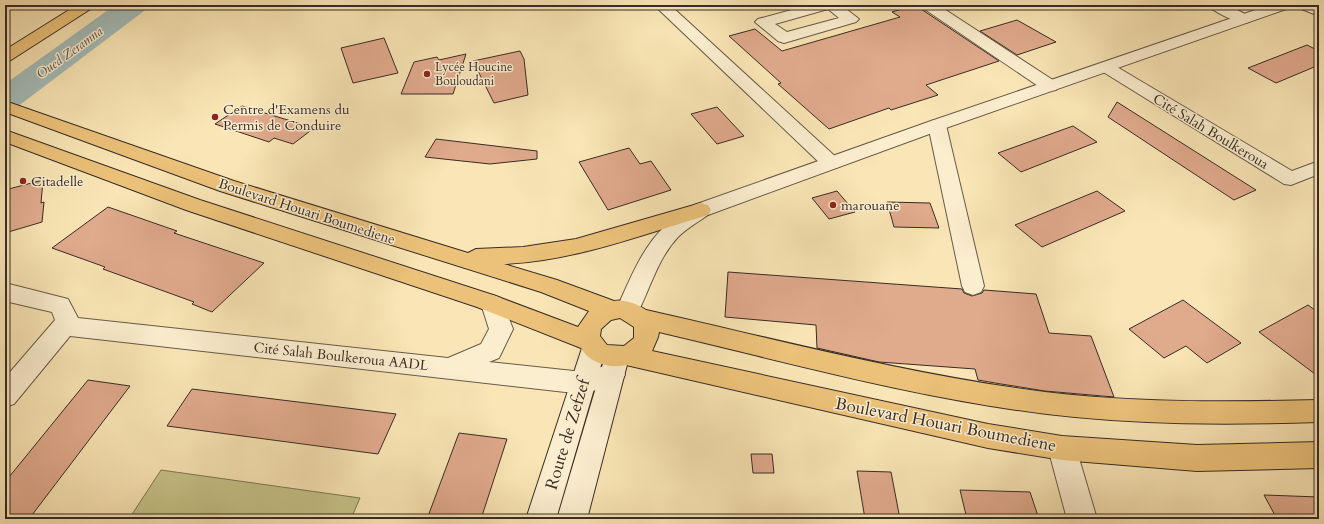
<svg xmlns="http://www.w3.org/2000/svg" width="1324" height="524" font-family="Cardo,serif">
	<style>
		.green { fill: #c5c288; stroke: #7e7756 }
		.lines { fill: none; stroke-linecap: round; stroke-linejoin: round }
		.river { fill: #a3bcb9; fill-rule: evenodd }
		.building { fill: #e0aa8d; stroke: #382c25 }
		.minor-casing { stroke: #685a49; stroke-width: 2 }
		.tertiary-casing { stroke: #685a49; stroke-width: 2 }
		.secondary-casing { stroke: #382c25; stroke-width: 2 }
		.primary-casing { stroke: #382c25; stroke-width: 2 }
		.trunk-casing { stroke: #382c25; stroke-width: 2 }
		.minor { fill: #fbeecf; fill-rule: evenodd }
		.tertiary { fill: #fbeecf; fill-rule: evenodd }
		.secondary { fill: #fbeecf; fill-rule: evenodd }
		.primary { fill: #ecc27a; fill-rule: evenodd }
		.trunk { fill: #ecc27a; fill-rule: evenodd }
		.poi-dot { fill: #8f2418; stroke: #fbeecf; stroke-width: 1.5 }
		.labels { text-anchor: middle; stroke-width: 3; stroke-linejoin: round; paint-order: stroke }
		.far-poi-label { font-size: 12px; fill: #382c25; stroke: #fbeecf; text-anchor: start }
		.far-water-label { font-size: 13px; font-style: italic; fill: #53504a; stroke: #fbeecf }
		.poi-label { font-size: 14px; fill: #382c25; stroke: #fbeecf; text-anchor: start }
		.street-label { font-size: 14px; fill: #382c25; stroke: #fbeecf }
		.near-street-label { font-size: 17px; fill: #382c25; stroke: #fbeecf }
	</style>
	<rect width="100%" height="100%" fill="#f9e5b5"/>
	<filter id="stains"><feTurbulence type="fractalNoise" baseFrequency=".005" numOctaves="4"/><feColorMatrix values="0 0 0 0 .2 0 0 0 0 .09 0 0 0 0 .02 0 0 0 .5 -.17"/></filter>
	<radialGradient id="worn" r=".72"><stop offset=".6" stop-color="#630" stop-opacity="0"/><stop offset="1" stop-color="#630" stop-opacity=".3"/></radialGradient>
	<path class="green" d="M 161,470 L 360,498 L 351,519 L 129,519 Z"/>
	<g class="lines">
		<path class="river" d="M 115,5 L 149,5 L 144,11 L 17,107 L 5,110 L 5,84 Z"/>
	</g>
	<path class="building" d="M 915,5 L 999,61 L 926,85 L 938,95 L 891,110 L 889,108 L 829,129 L 778,84 L 781,83 L 729,36 L 755,29 L 782,51 L 900,17 L 892,12 Z
		M 1017,20 L 1056,42 L 1017,55 L 980,31 Z
		M 384,38 L 398,73 L 353,83 L 341,48 Z
		M 1307,45 L 1319,51 L 1319,65 L 1276,83 L 1248,68 Z
		M 520,51 L 524,59 L 528,95 L 494,103 L 473,61 Z
		M 466,54 L 453,94 L 401,94 L 414,62 L 437,57 L 439,60 Z
		M 1117,102 L 1256,190 L 1234,200 L 1108,117 Z
		M 242,106 L 314,128 L 293,144 L 274,138 L 269,142 L 215,124 Z
		M 717,107 L 744,136 L 717,144 L 691,114 Z
		M 1073,126 L 1097,142 L 1021,172 L 998,153 Z
		M 436,139 L 537,151 L 537,159 L 490,164 L 425,157 Z
		M 629,148 L 640,164 L 651,161 L 671,190 L 608,210 L 579,162 Z
		M 43,180 L 41,203 L 44,202 L 42,222 L 5,233 L 5,190 Z
		M 837,191 L 855,212 L 829,219 L 812,198 Z
		M 1097,191 L 1125,211 L 1042,247 L 1015,225 Z
		M 887,202 L 930,203 L 939,228 L 894,227 Z
		M 108,207 L 177,231 L 174,233 L 264,263 L 212,312 L 192,304 L 194,302 L 103,269 L 105,267 L 52,248 Z
		M 728,272 L 962,289 L 964,293 L 972,296 L 982,293 L 984,290 L 1036,294 L 1049,333 L 1091,336 L 1114,397 L 1045,391 L 995,383 L 978,380 L 975,369 L 879,362 L 817,348 L 816,325 L 725,317 Z
		M 1183,300 L 1241,343 L 1207,363 L 1186,346 L 1164,358 L 1129,329 Z
		M 1308,305 L 1319,313 L 1319,377 L 1259,332 Z
		M 88,380 L 130,386 L 29,519 L 5,519 L 5,482 Z
		M 192,389 L 396,414 L 378,454 L 167,426 Z
		M 459,433 L 507,439 L 481,519 L 427,519 Z
		M 751,454 L 772,454 L 774,473 L 753,473 Z
		M 857,471 L 891,472 L 900,519 L 865,519 Z
		M 960,490 L 1030,492 L 1039,519 L 967,519 Z
		M 1264,495 L 1319,497 L 1319,519 L 1277,519 Z"/>
	<g class="lines">
		<defs>
			<path id="minor" d="M 654,5 L 670,5 L 838,159 L 841,163 L 838,167 L 831,169 L 824,167 Z
				M 810,5 L 841,5 L 859,19 L 856,22 L 784,43 L 778,41 L 755,22 L 758,19 ZM 828,9 L 839,18 L 787,32 L 775,24 Z
				M 921,5 L 938,5 L 1056,82 L 1058,86 L 1056,90 L 1050,91 L 1044,90 L 923,8 Z
				M 1208,5 L 1227,5 L 1249,16 L 1252,19 L 1249,22 C 1237,25 1221,14 1210,8 Z
				M 1297,5 L 1316,5 L 1319,6 L 1319,16 L 1299,8 Z
				M 1106,62 L 1112,64 L 1292,171 L 1319,161 L 1319,174 L 1291,185 L 1284,184 L 1100,70 L 1098,67 L 1100,64 Z
				M 937,120 L 943,121 L 946,125 L 984,286 L 981,292 L 973,295 L 965,292 L 962,286 L 928,125 L 931,121 Z
				M 5,283 L 68,299 L 78,318 L 448,358 L 481,344 L 489,329 L 481,304 L 485,298 L 493,295 L 501,298 L 513,329 L 499,358 L 489,362 L 583,372 L 612,364 L 621,368 L 625,375 L 621,382 L 583,394 L 70,336 L 14,404 L 5,407 L 5,378 L 55,320 L 52,312 L 5,301 Z
				M 1062,436 L 1072,439 L 1076,448 L 1097,519 L 1067,519 L 1048,448 L 1052,439 Z"/>
			<path id="tertiary" d="M 1270,5 L 1291,5 L 1289,8 L 943,129 L 708,215 C 698,222 687,228 678,237 C 657,259 650,290 636,316 L 628,319 L 620,316 L 616,310 C 629,282 641,249 664,227 C 672,218 684,212 694,205 L 931,121 Z"/>
			<path id="secondary" d="M 594,338 L 603,341 L 606,348 L 556,519 L 526,519 L 582,348 L 585,341 Z
				M 617,347 L 626,350 L 629,357 L 587,519 L 557,519 L 605,357 L 608,350 Z"/>
			<path id="primary" d="M 77,5 L 94,5 L 92,8 L 11,60 L 5,62 L 5,50 Z"/>
			<path id="trunk" d="M 5,101 L 234,181 L 468,253 L 476,249 L 523,247 L 576,239 L 701,203 L 708,205 L 711,210 L 708,215 C 641,235 574,261 504,264 L 557,280 L 614,301 C 625,299 637,304 646,310 C 779,340 911,375 1045,392 C 1136,403 1228,402 1319,400 L 1319,422 C 1228,425 1138,425 1047,414 C 916,398 787,362 659,332 L 658,337 L 652,351 L 988,424 L 1062,436 L 1197,445 L 1319,442 L 1319,468 L 1197,471 L 1062,460 L 988,448 L 626,365 C 610,369 589,363 581,348 L 477,307 L 186,210 L 5,142 L 5,130 L 200,200 L 493,295 L 578,327 L 589,311 L 541,292 L 220,191 L 5,112 ZM 620,318 L 634,327 L 634,338 L 624,346 L 607,345 L 600,336 L 601,329 L 611,320 Z"/>
		</defs>
		<use href="#minor" class="minor-casing"/>
		<use href="#tertiary" class="tertiary-casing"/>
		<use href="#secondary" class="secondary-casing"/>
		<use href="#primary" class="primary-casing"/>
		<use href="#trunk" class="trunk-casing"/>
		<use href="#minor" class="minor"/>
		<use href="#tertiary" class="tertiary"/>
		<use href="#secondary" class="secondary"/>
		<use href="#primary" class="primary"/>
		<use href="#trunk" class="trunk"/>
	</g>
	<g class="poi-dot">
		<circle cx="427" cy="74" r="4"/>
		<circle cx="215" cy="117" r="4"/>
		<circle cx="23" cy="181" r="4"/>
		<circle cx="833" cy="205" r="4"/>
	</g>
	<g class="labels">
		<g class="far-poi-label">
			<text x="435" y="71">Lycée Houcine<tspan x="435" dy="14">Bouloudani</tspan></text>
		</g>
		<g class="far-water-label">
			<text transform="translate(69 52) rotate(-36)" y="5">Oued Zeramna</text>
		</g>
		<g class="poi-label">
			<text x="223" y="114">Centre d'Examens du<tspan x="223" dy="16">Permis de Conduire</tspan></text>
			<text x="31" y="186">Citadelle</text>
			<text x="841" y="210">marouane</text>
		</g>
		<g class="street-label">
			<text transform="translate(1211 131) rotate(31)" y="5">Cité Salah Boulkeroua</text>
			<text transform="translate(307 211) rotate(18)" y="5">Boulevard Houari Boumediene</text>
			<text transform="translate(341 356) rotate(6)" y="5">Cité Salah Boulkeroua AADL</text>
		</g>
		<g class="near-street-label">
			<text transform="translate(946 424) rotate(11)" y="6">Boulevard Houari Boumediene</text>
			<text transform="translate(567 434) rotate(-73)" y="6">Route de Zefzef</text>
		</g>
	</g>
	<rect width="1324" height="524" fill="none" stroke="#f9e5b5" stroke-width="20"/>
	<rect x="6" y="6" width="1312" height="512" fill="none" stroke="#382c25" stroke-width="2"/>
	<rect x="10" y="10" width="1304" height="504" fill="none" stroke="#382c25"/>
	<rect width="100%" height="100%" filter="url(#stains)"/>
	<rect width="100%" height="100%" fill="url(#worn)"/>
</svg>
